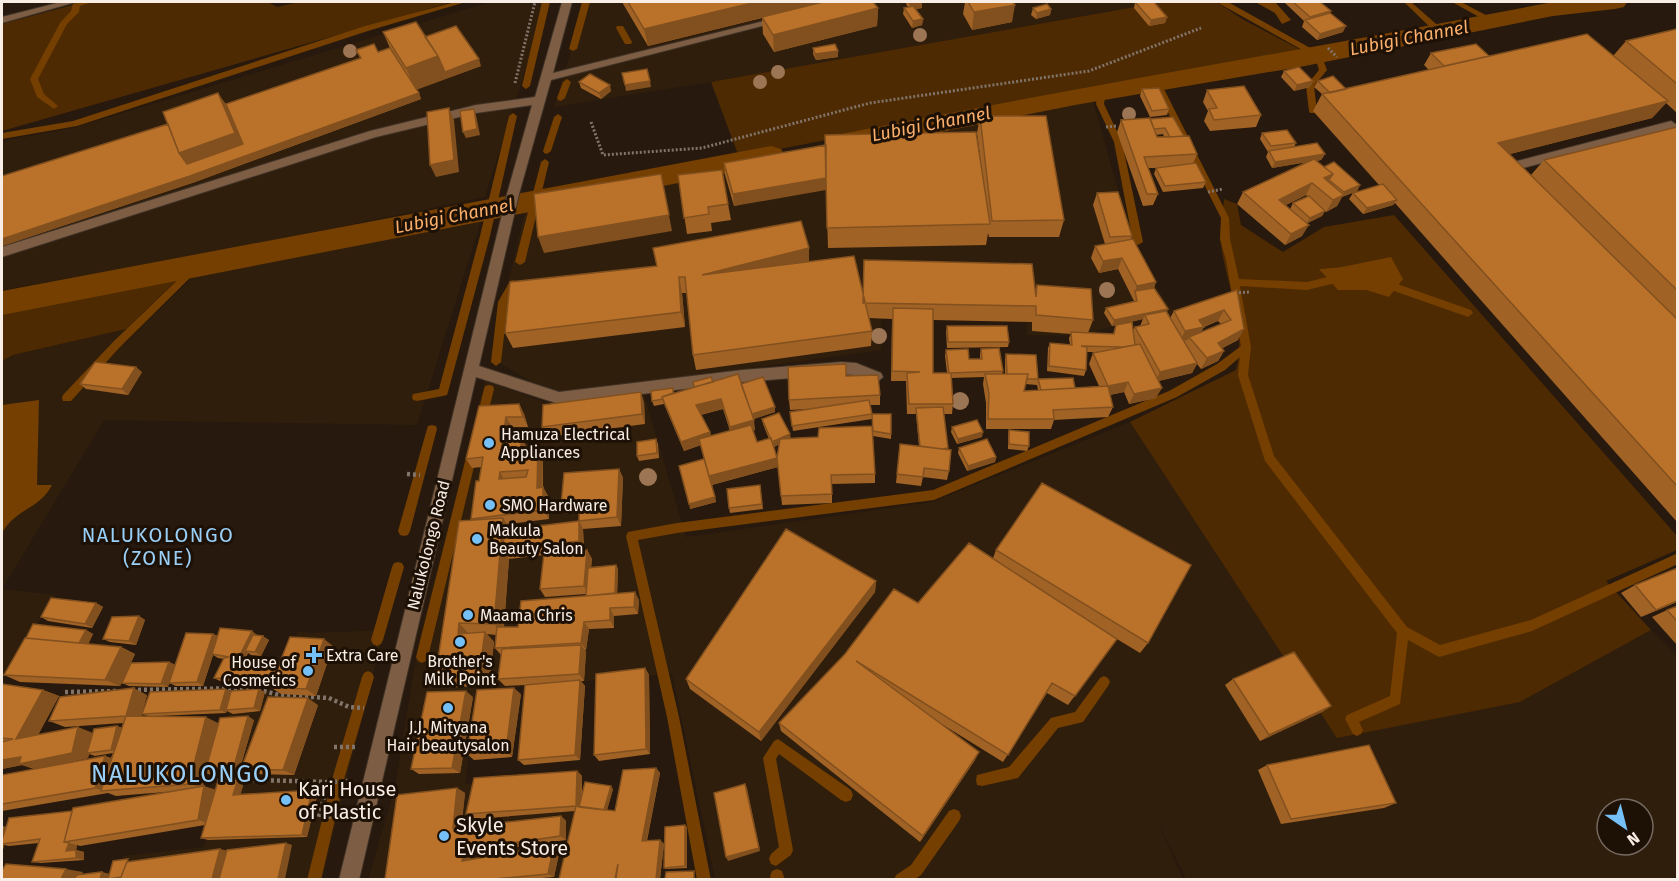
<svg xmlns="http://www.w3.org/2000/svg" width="1679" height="881" font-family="'Fira Sans',sans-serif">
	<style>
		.built { fill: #301e0d; fill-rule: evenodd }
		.green { fill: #4e2a03; fill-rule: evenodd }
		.water { fill: #743f00 }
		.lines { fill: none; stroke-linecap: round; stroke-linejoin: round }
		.stream { fill: #743f00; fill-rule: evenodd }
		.canal { fill: #743f00; fill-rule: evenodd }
		.minor-casing { stroke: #403327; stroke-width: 2 }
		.path-far1 { stroke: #81746a; stroke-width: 3; stroke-dasharray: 2 2; stroke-linecap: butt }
		.path { stroke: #81746a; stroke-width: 4.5; stroke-dasharray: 3 3; stroke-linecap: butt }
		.minor { fill: #7d5e44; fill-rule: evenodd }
		.tree { fill: #9b7554 }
		.wall { fill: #a06225; fill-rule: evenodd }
		.shaded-wall { fill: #82501e }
		.building { fill: #ba722b; stroke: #82501e; stroke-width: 1.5; fill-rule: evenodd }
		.poi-dot { fill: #75c0f6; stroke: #1d1005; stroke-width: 2 }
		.labels { text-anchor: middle; stroke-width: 6; stroke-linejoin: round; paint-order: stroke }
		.poi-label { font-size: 16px; fill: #f8eee6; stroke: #1d1005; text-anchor: start }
		.street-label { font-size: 16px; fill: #f8eee6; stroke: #1d1005 }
		.water-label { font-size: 18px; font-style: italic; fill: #fbaf6b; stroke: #1d1005 }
		.quarter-label { font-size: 20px; letter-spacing: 1.5px; fill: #9ad0f8; stroke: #1d1005 }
		.near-poi-label { font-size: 20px; fill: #f8eee6; stroke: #1d1005; text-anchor: start }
		.near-quarter-label { font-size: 24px; letter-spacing: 1.5px; fill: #9ad0f8; stroke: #1d1005 }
	</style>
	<rect width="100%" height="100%" fill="#27190d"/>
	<path class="built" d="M 490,2 L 547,2 L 485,197 L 193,257 L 2,290 L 2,141 L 73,128 Z
		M 586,2 L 1163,2 L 711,82 L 554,107 Z
		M 1092,97 L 1138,262 L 1175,314 L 1097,330 L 1095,336 L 1027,335 L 1026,322 L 881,319 L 881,350 L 554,395 L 490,357 L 526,208 Z
		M 483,215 L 417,425 L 104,420 L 2,589 L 55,595 L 2,680 L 2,361 L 13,355 L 126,329 L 123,345 L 201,269 Z
		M 485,380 L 549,404 L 643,392 L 686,537 L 932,502 L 1130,422 L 1337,737 L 1520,702 L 1651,630 L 1677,656 L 1677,879 L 1186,879 L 1156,818 L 1183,879 L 715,879 L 672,674 L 477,690 L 465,784 L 582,769 L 560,879 L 368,880 L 395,788 L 419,640 ZM 1607,809 L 1643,809 L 1643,845 L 1607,845 Z
		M 384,630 L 322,879 L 113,880 L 123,856 L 204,847 L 222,793 L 209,792 L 235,688 L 272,691 L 276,694 L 298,631 L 312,633 Z"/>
	<path class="green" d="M 84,2 L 268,2 L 277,7 L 299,2 L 452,2 L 2,131 L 2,24 Z
		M 1163,2 L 1217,2 L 1242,19 L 1305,52 L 1141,79 L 739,157 L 711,82 Z
		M 1224,199 L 1237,204 L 1241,225 L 1283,252 L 1324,227 L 1394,215 L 1677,536 L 1677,550 L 1606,581 L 1651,630 L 1520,702 L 1337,738 L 1130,422 L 1236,370 C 1247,330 1227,286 1221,246 C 1219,232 1223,214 1224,199 ZM 1342,267 L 1389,296 L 1366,290 L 1320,269 Z
		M 183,274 L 126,329 L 13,355 L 2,361 L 2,308 Z"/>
	<path class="water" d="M 1255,2 L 1275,2 L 1291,20 L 1282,24 L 1275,13 Z
		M 1391,257 L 1403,279 L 1389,297 L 1366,290 L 1338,290 L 1319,269 L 1342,267 Z
		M 39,400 L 37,485 L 52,485 C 39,510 17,507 2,533 L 2,405 Z"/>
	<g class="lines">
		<path class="stream" d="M 81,2 L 92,2 L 80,6 L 79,12 L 67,24 L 38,79 L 44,94 L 58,106 L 54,109 L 37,97 L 30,79 L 60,23 L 71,11 L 73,3 Z
			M 455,2 L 466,2 L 371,30 L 77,126 L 2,139 L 2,133 L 73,121 L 365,26 Z
			M 542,2 L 550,2 L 530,86 L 526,89 L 522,86 Z
			M 582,2 L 590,2 L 577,49 L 573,51 L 569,49 Z
			M 1220,2 L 1228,2 L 1321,54 L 1327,70 L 1314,86 L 1317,111 L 1316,113 L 1310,113 L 1309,111 L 1306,86 L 1319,70 L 1315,57 L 1220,4 Z
			M 1404,2 L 1411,2 L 1443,30 L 1443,34 L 1437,34 Z
			M 1452,2 L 1461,2 L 1497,21 L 1490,23 Z
			M 617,26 L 623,26 L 632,42 L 631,44 L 625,44 L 616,28 Z
			M 567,79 L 571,82 L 565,98 L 561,101 L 558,100 L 557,98 L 563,82 Z
			M 1157,80 L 1161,83 L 1229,218 L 1230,239 L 1239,279 L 1307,282 L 1344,273 L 1349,277 L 1344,281 L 1307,290 L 1240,286 L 1251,347 L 1248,375 L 1274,456 L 1407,627 L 1440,645 L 1531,620 L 1678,553 L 1678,564 L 1532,631 L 1439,657 L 1408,640 L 1400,704 L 1359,722 L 1363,730 L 1361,734 L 1357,736 L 1353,734 L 1345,719 L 1347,715 L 1390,696 L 1397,633 L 1265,461 L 1238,375 L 1240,357 L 1225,370 L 1177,397 L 934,500 L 677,533 L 638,540 L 679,717 L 711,880 L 697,880 L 667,717 L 626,536 L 628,532 L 677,523 L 933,490 L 1169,391 L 1217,364 L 1241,346 L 1226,260 L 1220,239 L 1221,218 L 1153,83 Z
			M 1102,89 L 1106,92 L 1104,104 L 1122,142 L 1143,242 L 1138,245 L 1133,242 L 1114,142 L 1096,104 L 1098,92 Z
			M 513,113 L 517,116 L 490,236 L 448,392 L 447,395 L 443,396 L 417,401 L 413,400 L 412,397 L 413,394 L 439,389 L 480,236 L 509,116 Z
			M 558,114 L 562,117 L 551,151 L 547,154 L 544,153 L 543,151 L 554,117 Z
			M 545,159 L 549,162 L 525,262 L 520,265 L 515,262 L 541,162 Z
			M 198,262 L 203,265 L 201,267 L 119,348 L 71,401 L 63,401 L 62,398 L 63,395 L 113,342 L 195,263 Z
			M 1383,279 L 1471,310 L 1473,313 L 1468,317 L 1380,286 L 1378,283 Z
			M 513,280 L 518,284 L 508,302 L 501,362 L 496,366 L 491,362 L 498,302 L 510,281 Z
			M 489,385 L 493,386 L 494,389 L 487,417 L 486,420 L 478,420 L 477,417 L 484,389 L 485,386 Z
			M 432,425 L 436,426 L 437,429 L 410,531 L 408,535 L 404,536 L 400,535 L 398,531 L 427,429 L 428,426 Z
			M 473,445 L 477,447 L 478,450 L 428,657 L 426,661 L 422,663 L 418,661 L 416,657 L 468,450 L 469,447 Z
			M 398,562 L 402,563 L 404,567 L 383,640 L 381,644 L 377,646 L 373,644 L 371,640 L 392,567 L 394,563 Z
			M 368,671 L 372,673 L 374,677 L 345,776 L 321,880 L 307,880 L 333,776 L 362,677 L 364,673 Z
			M 1104,676 L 1108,678 L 1110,682 L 1108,686 L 1083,722 L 1058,728 L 1018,778 L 982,786 L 977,785 L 976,780 L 977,775 L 1009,767 L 1051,718 L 1075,712 L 1100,678 Z
			M 778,739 L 851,790 L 853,795 L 851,800 L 846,802 L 841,800 L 779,754 L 776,759 L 793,850 L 791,855 L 776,866 L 771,864 L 769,859 L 771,854 L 779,847 L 763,758 L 774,741 Z
			M 954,809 L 959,811 L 961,816 L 959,821 L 921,875 L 914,880 L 894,880 L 896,875 L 911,865 L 949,811 Z
			M 777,869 L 782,871 L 785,880 L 771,880 L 770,876 L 772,871 Z"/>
		<path class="canal" d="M 1553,2 L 1627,2 L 1624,7 L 1615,9 L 1553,16 L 1305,66 L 1075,105 L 841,152 L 831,150 L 827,143 L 831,136 L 841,134 C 1078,87 1316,48 1553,2 Z
			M 771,146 L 781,149 L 785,156 L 781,163 L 2,315 L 2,291 Z"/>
		<defs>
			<path id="minor" d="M 61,2 L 76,2 L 2,23 L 2,17 Z
				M 562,2 L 572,2 L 553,73 L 780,17 L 785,20 L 551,80 L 519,194 L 479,366 L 559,392 L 742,370 L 841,362 L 856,363 L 881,373 L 883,377 L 876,383 L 855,375 L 841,374 L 742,382 L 559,404 L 476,377 L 359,880 L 339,880 L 507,194 L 532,105 L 476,113 L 376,137 L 2,257 L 2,247 L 370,131 L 476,105 L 535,97 Z
				M 1671,121 L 1677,125 L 1675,128 L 1515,170 L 1517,173 L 1511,177 L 1500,168 L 1506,164 Z"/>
		</defs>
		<use href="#minor" class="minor-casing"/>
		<path class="path-far1" d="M 1328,48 L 1337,57
			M 515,83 L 535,2
			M 591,122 L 603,155 L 702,148 L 870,103 L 1089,71 L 1201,28
			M 1106,127 L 1116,126
			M 1208,192 L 1223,189
			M 1235,293 L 1249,292"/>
		<path class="path" d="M 407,474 L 420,475
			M 132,690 L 252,688 L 279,695 L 329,698 L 349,707 L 364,708
			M 65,692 L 119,691
			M 334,747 L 355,747
			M 217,779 L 328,782 L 319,817 L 339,816
			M 328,782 L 348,781"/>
		<use href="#minor" class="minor"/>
	</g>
	<g class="tree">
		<circle cx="920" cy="35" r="7"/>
		<circle cx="350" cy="51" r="7"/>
		<circle cx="778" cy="72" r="7"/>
		<circle cx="760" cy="82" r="7"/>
		<circle cx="1129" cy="114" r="7"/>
		<circle cx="1107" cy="290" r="8"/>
		<circle cx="879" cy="336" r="8"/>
		<circle cx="960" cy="401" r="9"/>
		<circle cx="648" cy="477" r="9"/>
	</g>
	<path class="wall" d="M 622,2 L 873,2 L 878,8 L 877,26 L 774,52 L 763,34 L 762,18 L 648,46 Z
		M 907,2 L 922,2 L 922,8 L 916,9 L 923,19 L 922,25 L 912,28 L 903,14 L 904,8 L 908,7 L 906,4 Z
		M 965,2 L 1013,2 L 1012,22 L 972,30 L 963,14 Z
		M 1135,2 L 1167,17 L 1165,23 L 1149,26 L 1134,8 Z
		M 1286,2 L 1320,2 L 1331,11 L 1330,13 L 1343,32 L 1317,40 L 1302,27 L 1304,21 L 1285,3 Z
		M 1033,8 L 1051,9 L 1050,15 L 1036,19 L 1031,15 Z
		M 1677,29 L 1677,113 L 1666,103 L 1652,118 L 1510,154 L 1531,175 L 1544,160 L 1677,127 L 1677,522 L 1395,203 L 1393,205 L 1363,214 L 1349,199 L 1353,193 L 1379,185 L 1313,111 L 1322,94 L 1314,87 L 1318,81 L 1346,89 L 1429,70 L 1424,65 L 1431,53 L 1489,56 L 1613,56 L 1626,41 Z
		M 383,32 L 425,37 L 481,66 L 417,89 L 421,99 L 195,182 L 2,246 L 2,176 L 168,124 L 360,58 L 356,50 L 378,52 L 390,48 Z
		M 813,48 L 838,57 L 816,60 L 813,54 Z
		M 1284,71 L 1313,81 L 1310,87 L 1294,91 L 1281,77 Z
		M 579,82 L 611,91 L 601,99 L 581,88 Z
		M 1142,89 L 1169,109 L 1167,115 L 1150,117 L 1140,96 Z
		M 1207,90 L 1261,115 L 1256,127 L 1210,131 L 1204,121 L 1208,111 L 1203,102 Z
		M 980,116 L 1064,220 L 1059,237 L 989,237 L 988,233 L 986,245 L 828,248 L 826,184 L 734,206 L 725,175 L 724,163 L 981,164 L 977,133 Z
		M 1150,119 L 1184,136 L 1197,154 L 1193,164 L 1206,182 L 1203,188 L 1163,192 L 1154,174 L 1156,168 L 1148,168 L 1158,194 L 1153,205 L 1143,206 L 1117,132 L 1121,120 ZM 1163,134 L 1164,137 L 1157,137 L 1156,135 Z
		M 1262,133 L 1296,143 L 1294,147 L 1325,154 L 1321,160 L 1317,161 L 1324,167 L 1360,185 L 1357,191 L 1342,197 L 1337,206 L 1326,212 L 1325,211 L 1322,216 L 1307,223 L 1302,236 L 1285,245 L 1237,204 L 1243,192 L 1306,162 L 1272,168 L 1266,157 L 1268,152 L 1260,139 ZM 1306,195 L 1308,197 L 1293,203 L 1290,209 L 1286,205 Z
		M 678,175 L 728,204 L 731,220 L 711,223 L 712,231 L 687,234 Z
		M 1097,193 L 1132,236 L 1131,240 L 1156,282 L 1154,288 L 1168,309 L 1167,311 L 1170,318 L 1174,311 L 1237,290 L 1238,340 L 1222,348 L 1224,351 L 1218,361 L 1201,369 L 1197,364 L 1192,373 L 1158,381 L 1156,398 L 1129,404 L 1124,392 L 1110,395 L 1113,407 L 1108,417 L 1054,420 L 1051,429 L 986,429 L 986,403 L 983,384 L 984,377 L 951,378 L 953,404 L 952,414 L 944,414 L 948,448 L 949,471 L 947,480 L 923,477 L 921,486 L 896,483 L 900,444 L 919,446 L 916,414 L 907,414 L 906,381 L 891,381 L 892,319 L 869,318 L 872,331 L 871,346 L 696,370 L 693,355 L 687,293 L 682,293 L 685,327 L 513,348 L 505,333 L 657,266 L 809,248 L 809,261 L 863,295 L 1035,291 L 1037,285 L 1093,320 L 1088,333 L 1113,334 L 1116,325 L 1112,326 L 1104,313 L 1106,308 L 1134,301 L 1118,269 L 1099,273 L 1091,258 L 1095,246 L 1105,244 L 1093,205 ZM 1143,319 L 1140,326 L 1135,327 L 1133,330 L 1117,325 ZM 933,320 L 1032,322 L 1032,331 L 1071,334 L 1069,338 L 1070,345 L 1050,343 L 1048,348 L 1047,371 L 1084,376 L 1086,370 L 1087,352 L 1098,352 L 1093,353 L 1089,364 L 1099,386 L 1075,388 L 1038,379 L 1006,354 L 1005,359 L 1005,374 L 1002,374 L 1003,371 L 981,349 L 980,354 L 980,359 L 969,359 L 946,350 L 945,356 L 947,373 L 933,373 ZM 1218,321 L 1221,324 L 1201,332 L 1204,327 ZM 1025,384 L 1037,385 L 1038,390 L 1024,391 Z
		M 947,326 L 1009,342 L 1008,347 L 947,348 L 946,332 Z
		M 142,372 L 128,395 L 86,389 L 80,384 Z
		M 846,376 L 880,395 L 880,405 L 870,405 L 872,414 L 891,414 L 891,439 L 873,436 L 875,474 L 875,483 L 832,484 L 832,503 L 782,505 L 778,467 L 712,485 L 716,502 L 690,509 L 704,459 L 701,445 L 684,451 L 664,404 L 654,406 L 652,401 L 673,388 L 674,393 L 713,382 L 741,384 L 775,407 L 775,412 L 753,419 L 755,430 L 753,431 L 757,442 L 769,439 L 763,424 L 762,419 L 791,438 L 818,437 L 872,426 L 872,419 L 793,431 L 790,412 L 807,409 L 790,410 L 789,400 ZM 723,409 L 730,431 L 711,436 L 710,432 L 701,415 ZM 779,444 L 777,458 L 774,447 Z
		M 644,402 L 645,424 L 547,437 L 542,427 Z
		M 519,404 L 524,414 L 528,427 L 512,427 L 510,439 L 543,457 L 543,487 L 548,496 L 549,519 L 507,524 L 511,529 L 579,521 L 579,513 L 566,514 L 561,505 L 619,469 L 623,478 L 621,526 L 583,529 L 584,550 L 573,551 L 587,550 L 592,559 L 591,567 L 616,565 L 618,569 L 617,593 L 639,600 L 638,614 L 614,616 L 614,628 L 589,629 L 586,650 L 585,650 L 586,652 L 584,681 L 581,681 L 585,686 L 580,760 L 524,765 L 518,760 L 525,685 L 505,686 L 498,679 L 501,655 L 495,648 L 496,635 L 487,634 L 494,642 L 489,685 L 446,688 L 435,679 L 472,520 L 471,519 L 482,467 L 472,468 L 466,459 ZM 544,555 L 540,589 L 545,597 L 586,594 L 586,596 L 518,627 L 504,627 L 509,559 Z
		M 952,427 L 982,437 L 957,444 L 951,432 Z
		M 1009,430 L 1029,446 L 1027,451 L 1008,449 L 1008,435 Z
		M 656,439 L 658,444 L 659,458 L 639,461 L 637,456 Z
		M 959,448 L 996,457 L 995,462 L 967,471 L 958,453 Z
		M 760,485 L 763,509 L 730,513 L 729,508 Z
		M 996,550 L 1148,643 L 1140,653 L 1117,639 L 1068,705 L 1047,693 L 1003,762 L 940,723 L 975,760 L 920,842 L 781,731 L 779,723 L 993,558 Z
		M 876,581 L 875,592 L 761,741 L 690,689 L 686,679 Z
		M 1635,585 L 1677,602 L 1641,617 L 1621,593 Z
		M 96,603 L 103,607 L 92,628 L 48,621 L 41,617 Z
		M 1677,606 L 1677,645 L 1652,617 L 1667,610 Z
		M 139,616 L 145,620 L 136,645 L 110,642 L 103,639 Z
		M 86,630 L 93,634 L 88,644 L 121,647 L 135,654 L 120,686 L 20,682 L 4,675 Z
		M 213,634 L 218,636 L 257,635 L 269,640 L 261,656 L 251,655 L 248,653 L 245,659 L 276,661 L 280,663 L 333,646 L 316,696 L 281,694 L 270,687 L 272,683 L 220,681 L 214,678 L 224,659 L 218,658 L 213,655 L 203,686 L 176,686 L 169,683 L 168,687 L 129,686 L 122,683 L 169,662 L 175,665 Z
		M 645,668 L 649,675 L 650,754 L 599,761 L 594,755 Z
		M 1233,679 L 1331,706 L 1322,712 L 1260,741 L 1225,685 Z
		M 2,684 L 43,690 L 59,696 L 38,735 L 93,733 L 117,726 L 122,728 L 123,723 L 65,727 L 49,721 L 147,695 L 141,716 L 148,716 L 142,714 L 231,692 L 265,692 L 260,711 L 233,714 L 227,711 L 226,713 L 156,716 L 218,723 L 215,736 L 254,720 L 239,772 L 211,775 L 206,773 L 203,786 L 216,790 L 244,782 L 240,794 L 318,792 L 307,837 L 208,840 L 201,838 L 205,825 L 80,846 L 77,845 L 76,850 L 84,852 L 84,860 L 41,863 L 32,862 L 39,843 L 9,846 L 4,845 L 2,854 L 2,826 L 6,827 L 72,811 L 178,791 L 116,796 L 108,793 L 2,811 L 2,775 L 34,769 L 22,765 L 2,769 ZM 113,753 L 111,758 L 105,756 L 62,764 L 88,758 L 89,754 L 95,756 Z
		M 521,694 L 512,757 L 474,760 L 467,754 Z
		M 473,697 L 460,773 L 419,774 L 411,769 Z
		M 318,705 L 294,775 L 253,774 L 241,769 Z
		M 1267,765 L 1396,803 L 1384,808 L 1281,824 L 1258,770 Z
		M 656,768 L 660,773 L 647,841 L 660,840 L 664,844 L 660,879 L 575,811 L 474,819 L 466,814 L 577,771 L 582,776 L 582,796 L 613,789 L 607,810 L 615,811 Z
		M 457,788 L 465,793 L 461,827 L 561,816 L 566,821 L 566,840 L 472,853 L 470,859 L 554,845 L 560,849 L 554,877 L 530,879 L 385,879 Z
		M 687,827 L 687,868 L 666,869 L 664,868 Z"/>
	<path class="shaded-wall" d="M 756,2 L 825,2 L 648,46 L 644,29 Z
		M 922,2 L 922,8 L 910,10 L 910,4 Z
		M 1015,5 L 1012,22 L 972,30 L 974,12 Z
		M 878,8 L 877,26 L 774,52 L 773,35 Z
		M 1051,9 L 1050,15 L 1036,19 L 1037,13 Z
		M 1167,17 L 1165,23 L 1149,26 L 1151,20 Z
		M 923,19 L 922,25 L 912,28 L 913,21 Z
		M 1346,26 L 1343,32 L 1317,40 L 1320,34 Z
		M 838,51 L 838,57 L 816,60 L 815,54 Z
		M 438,56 L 479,59 L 481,66 L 416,90 L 406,68 Z
		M 650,81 L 651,87 L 626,91 L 625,85 Z
		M 1313,81 L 1310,87 L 1294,91 L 1297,85 Z
		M 610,85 L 611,91 L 601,99 L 599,93 Z
		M 218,93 L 230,110 L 247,150 L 191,170 L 179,153 Z
		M 419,93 L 421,99 L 195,182 L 2,246 L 2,239 Z
		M 1668,101 L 1652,118 L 1486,160 L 1498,143 Z
		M 449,108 L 454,120 L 459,172 L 436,177 L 430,165 Z
		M 474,109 L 476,115 L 480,135 L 466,138 L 463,132 Z
		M 1325,154 L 1321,160 L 1272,168 L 1275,162 Z
		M 661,174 L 672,231 L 544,253 L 538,237 Z
		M 1333,174 L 1326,185 L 1324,178 Z
		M 826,178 L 826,190 L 734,206 L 733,194 Z
		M 1312,183 L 1306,195 L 1273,211 L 1279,200 Z
		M 1360,185 L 1357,191 L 1342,197 L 1337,206 L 1326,212 L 1333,200 L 1341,196 L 1344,192 Z
		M 1397,200 L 1393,205 L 1363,214 L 1367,208 Z
		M 1325,211 L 1322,216 L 1306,224 L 1310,218 Z
		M 1309,225 L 1302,236 L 1285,245 L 1291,234 Z
		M 809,248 L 809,265 L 702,275 Z
		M 1122,258 L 1118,269 L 1099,273 L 1103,261 Z
		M 679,277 L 682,293 L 685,327 L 681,312 Z
		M 1156,282 L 1152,293 L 1135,291 L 1137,286 Z
		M 1168,309 L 1165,314 L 1145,315 L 1143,319 L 1112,326 L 1114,320 Z
		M 1224,310 L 1218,321 L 1201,327 L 1204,327 L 1198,338 L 1189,337 L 1188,340 L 1180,341 L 1185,331 L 1199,320 Z
		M 1244,329 L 1238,340 L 1212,354 L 1218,343 Z
		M 1224,351 L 1218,361 L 1201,369 L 1207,358 Z
		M 1197,363 L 1192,373 L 1155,382 L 1160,372 Z
		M 136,367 L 142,372 L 128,395 L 122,389 Z
		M 1128,382 L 1124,392 L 1104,396 L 1108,386 Z
		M 1162,388 L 1156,398 L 1129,404 L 1134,394 Z
		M 641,392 L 644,402 L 645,424 L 642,414 Z
		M 721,399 L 723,409 L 699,415 L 696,405 Z
		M 519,404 L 524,414 L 528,427 L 523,417 Z
		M 775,407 L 775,412 L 751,420 L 751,414 Z
		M 506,417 L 512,427 L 507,461 L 501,451 Z
		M 754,420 L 755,430 L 732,437 L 730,427 Z
		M 710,432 L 712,441 L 684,451 L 681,442 Z
		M 983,432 L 982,437 L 957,444 L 958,439 Z
		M 790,434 L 791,439 L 772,448 L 772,443 Z
		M 521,437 L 527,447 L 526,458 L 521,448 Z
		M 538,447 L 543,457 L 542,497 L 537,488 Z
		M 996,457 L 995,462 L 967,471 L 968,466 Z
		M 777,458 L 778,467 L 711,485 L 709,476 Z
		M 619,469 L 623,478 L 621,526 L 617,517 Z
		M 500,472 L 505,481 L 499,479 Z
		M 543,487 L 548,496 L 549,519 L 543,510 Z
		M 715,497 L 716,502 L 690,509 L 689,504 Z
		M 503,518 L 511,530 L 503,551 L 509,559 L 503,635 L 494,624 Z
		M 579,521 L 583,529 L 584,550 L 579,541 Z
		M 587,550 L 592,559 L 589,594 L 584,586 Z
		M 616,565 L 618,569 L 617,601 L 615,597 Z
		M 876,581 L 875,592 L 761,741 L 759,732 Z
		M 635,592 L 639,600 L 638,614 L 634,607 Z
		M 1677,601 L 1677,602 L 1641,617 L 1656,610 Z
		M 96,603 L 103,607 L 92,628 L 85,624 Z
		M 610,608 L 614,616 L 614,628 L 610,620 Z
		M 139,616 L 145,620 L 136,645 L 129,641 Z
		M 584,622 L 589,629 L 586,650 L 581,643 Z
		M 459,623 L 469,634 L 458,634 Z
		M 86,630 L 93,634 L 86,649 L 78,645 Z
		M 252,631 L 257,635 L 245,651 L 248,653 L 244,662 L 238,659 Z
		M 485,632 L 494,642 L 489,685 L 479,675 Z
		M 213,634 L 219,637 L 203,686 L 197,682 Z
		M 263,636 L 269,640 L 261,656 L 255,652 Z
		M 324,639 L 333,646 L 316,696 L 306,689 Z
		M 581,645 L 586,652 L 584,681 L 579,674 Z
		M 121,647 L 135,654 L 120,686 L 105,680 Z
		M 276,661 L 282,664 L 273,684 L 268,680 Z
		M 169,662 L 176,665 L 168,687 L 161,684 Z
		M 645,668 L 649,675 L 650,754 L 646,749 Z
		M 580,680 L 585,686 L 580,760 L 575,755 Z
		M 134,688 L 147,695 L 140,722 L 126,716 Z
		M 514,688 L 521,694 L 512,757 L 506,751 Z
		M 226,689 L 232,692 L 226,713 L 220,710 Z
		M 259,689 L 265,692 L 260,711 L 254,708 Z
		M 43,690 L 59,696 L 33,744 L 16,739 Z
		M 466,691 L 473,697 L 460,773 L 452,768 Z
		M 308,698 L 318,705 L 294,775 L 283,770 Z
		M 1331,706 L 1322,712 L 1260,741 L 1269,735 Z
		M 248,716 L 254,720 L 239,772 L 233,770 Z
		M 206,717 L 218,723 L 207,772 L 205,772 L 206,773 L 203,788 L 189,784 Z
		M 117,726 L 125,729 L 119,753 L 111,750 Z
		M 78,727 L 93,733 L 88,758 L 36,769 L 22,765 L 2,769 L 2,760 Z
		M 979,752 L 975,760 L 920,842 L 923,836 Z
		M 105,756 L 119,761 L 103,791 L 95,788 Z
		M 656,768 L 660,773 L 646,844 L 642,841 Z
		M 577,771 L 582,776 L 581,809 L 576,806 Z
		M 238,779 L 244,782 L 240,797 L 233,795 Z
		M 745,784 L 747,788 L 760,851 L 728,861 L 726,857 Z
		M 204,786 L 217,791 L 211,824 L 198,820 Z
		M 611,786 L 613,789 L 606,814 L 603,812 Z
		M 457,788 L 465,793 L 461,832 L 453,828 Z
		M 312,790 L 318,792 L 307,837 L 302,835 Z
		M 561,816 L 566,821 L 566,840 L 560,836 Z
		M 685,825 L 687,827 L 687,868 L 685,866 Z
		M 2,826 L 9,828 L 2,844 Z
		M 660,840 L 664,844 L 660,879 L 656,879 Z
		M 69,843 L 77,845 L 76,850 L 84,852 L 84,860 L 76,858 L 66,851 Z
		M 286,843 L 292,845 L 285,879 L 278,879 Z
		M 2,845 L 4,845 L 2,854 Z
		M 554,845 L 560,849 L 554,877 L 548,874 Z
		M 220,849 L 233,852 L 227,879 L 212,879 Z
		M 464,850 L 472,853 L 470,864 L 462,861 Z
		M 66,869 L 83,872 L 79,879 L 61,879 Z
		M 102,872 L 110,874 L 108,879 L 100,879 Z"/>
	<path class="building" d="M 628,2 L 756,2 L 644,29 Z
		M 823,2 L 873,2 L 878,8 L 773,35 L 762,17 Z
		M 909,2 L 922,2 L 910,4 Z
		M 968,2 L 1013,2 L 1015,5 L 974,12 Z
		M 1135,2 L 1154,2 L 1167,17 L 1151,20 Z
		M 1293,2 L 1320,2 L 1331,11 L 1310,17 Z
		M 1047,4 L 1051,9 L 1037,13 L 1033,8 Z
		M 913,6 L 923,19 L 913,21 L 904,8 Z
		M 1330,13 L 1346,26 L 1320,34 L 1305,20 Z
		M 416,22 L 438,56 L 406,68 L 383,32 Z
		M 456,26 L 479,59 L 445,72 L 438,56 L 425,37 Z
		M 1677,29 L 1677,84 L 1626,41 Z
		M 1587,34 L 1668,101 L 1498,143 L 1677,319 L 1677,486 L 1322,94 Z
		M 374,44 L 378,52 L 390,48 L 419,93 L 190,176 L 2,239 L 2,176 L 168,124 L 179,153 L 187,164 L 243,144 L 226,104 L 361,58 L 356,50 Z
		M 835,44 L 838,51 L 815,54 L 813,48 Z
		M 1476,44 L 1489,56 L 1444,66 L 1431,53 Z
		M 1299,67 L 1313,81 L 1297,85 L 1284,71 Z
		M 647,69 L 650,81 L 625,85 L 622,73 Z
		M 590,74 L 610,85 L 599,93 L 579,82 Z
		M 1333,76 L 1346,89 L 1330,93 L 1318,81 Z
		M 1244,86 L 1261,115 L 1214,120 L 1209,109 L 1217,108 L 1207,90 Z
		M 1159,88 L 1169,109 L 1152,111 L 1142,89 Z
		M 218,93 L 235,133 L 179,153 L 163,112 Z
		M 449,108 L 454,160 L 430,165 L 427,112 Z
		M 474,109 L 477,129 L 463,132 L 460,111 Z
		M 980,116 L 1046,116 L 1064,220 L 992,221 Z
		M 1173,117 L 1184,136 L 1170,137 L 1165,128 L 1154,129 L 1150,119 Z
		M 1150,118 L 1157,137 L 1189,136 L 1197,154 L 1144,157 L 1158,194 L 1147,194 L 1121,120 Z
		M 1677,127 L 1677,290 L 1544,160 Z
		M 1287,130 L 1296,143 L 1271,146 L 1262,133 Z
		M 976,132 L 990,224 L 827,228 L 825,135 Z
		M 1317,143 L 1325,154 L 1275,162 L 1269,151 Z
		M 826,145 L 826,178 L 733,194 L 724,163 Z
		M 1314,159 L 1333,174 L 1324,178 L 1344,195 L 1333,200 L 1312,183 L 1279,200 L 1309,225 L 1291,234 L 1243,192 Z
		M 1334,162 L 1360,185 L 1344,192 L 1329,180 L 1333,174 L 1324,167 Z
		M 1196,163 L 1206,182 L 1165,186 L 1156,168 Z
		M 722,170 L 728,204 L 708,207 L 709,214 L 684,218 L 678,175 Z
		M 661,174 L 669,215 L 538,237 L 534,194 Z
		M 1383,184 L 1397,200 L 1367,208 L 1353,193 Z
		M 1118,192 L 1132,236 L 1110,237 L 1097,193 Z
		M 1309,196 L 1325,211 L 1310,218 L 1293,203 Z
		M 801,221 L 809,248 L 702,275 L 854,256 L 872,331 L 693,355 L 685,277 L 679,277 L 681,312 L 505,333 L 510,282 L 657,266 L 653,248 Z
		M 1133,239 L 1156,282 L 1137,286 L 1122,258 L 1103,261 L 1095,246 Z
		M 864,260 L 1032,264 L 1036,297 L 1037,285 L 1091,289 L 1093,320 L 1036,315 L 1036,306 L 863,303 Z
		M 1154,288 L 1168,309 L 1114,320 L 1106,308 L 1137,301 L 1135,291 Z
		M 1237,290 L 1244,329 L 1218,343 L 1224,351 L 1207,358 L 1189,337 L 1231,320 L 1224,310 L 1199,320 L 1204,327 L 1185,331 L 1174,311 Z
		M 893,308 L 933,309 L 933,373 L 951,373 L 953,404 L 909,404 L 907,373 L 920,372 L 892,371 Z
		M 1166,311 L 1197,363 L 1160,372 L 1135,327 L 1149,324 L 1145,315 Z
		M 1132,322 L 1135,345 L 1123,347 L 1081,346 L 1087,347 L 1086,370 L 1049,366 L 1050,343 L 1072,345 L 1071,332 L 1114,334 L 1116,325 Z
		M 947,326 L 1007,326 L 1009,342 L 948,342 Z
		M 1140,344 L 1162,388 L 1134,394 L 1128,382 L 1108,386 L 1093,353 Z
		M 999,348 L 1003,371 L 949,373 L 946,350 L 968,349 L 969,359 L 982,359 L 981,349 Z
		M 1006,354 L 1036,355 L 1038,379 L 1027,379 L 1028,374 L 1007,374 Z
		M 95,362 L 136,367 L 122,389 L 80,384 Z
		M 846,364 L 846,376 L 878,375 L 880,395 L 789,400 L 788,367 Z
		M 738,374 L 754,420 L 730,427 L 721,399 L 696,405 L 710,432 L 681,442 L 662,397 Z
		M 985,374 L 1028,374 L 1024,391 L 1108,386 L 1113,407 L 1053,410 L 1054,419 L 988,419 L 989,393 Z
		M 711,377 L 713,382 L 694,387 L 693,382 Z
		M 763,377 L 775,407 L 752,414 L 741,384 Z
		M 1073,378 L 1075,388 L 1041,390 L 1038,379 Z
		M 673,388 L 673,393 L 662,397 L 663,399 L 652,401 L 651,391 Z
		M 641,392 L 642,414 L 542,427 L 543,405 Z
		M 869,400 L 872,414 L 792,426 L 790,412 Z
		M 519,404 L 523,417 L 506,417 L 501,451 L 506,451 L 508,439 L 521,437 L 521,448 L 538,447 L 537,488 L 543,487 L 543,510 L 471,519 L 476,481 L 479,481 L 483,457 L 466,459 L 479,406 ZM 528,470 L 526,477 L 499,479 L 500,472 Z
		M 943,407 L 948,448 L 942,449 L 920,446 L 916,408 Z
		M 779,413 L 790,434 L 772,442 L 762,419 Z
		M 872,414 L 891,414 L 891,434 L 873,431 Z
		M 977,420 L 983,432 L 958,439 L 952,427 Z
		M 751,425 L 757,442 L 771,438 L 777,458 L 709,476 L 699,439 Z
		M 872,426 L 875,474 L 831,475 L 832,494 L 781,496 L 777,458 L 780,439 L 818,437 L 819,428 Z
		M 1009,430 L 1029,432 L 1029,446 L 1009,444 Z
		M 656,439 L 657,453 L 637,456 L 637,442 Z
		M 987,439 L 996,457 L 968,466 L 959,448 Z
		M 900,444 L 951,450 L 949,471 L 924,468 L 923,477 L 897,474 Z
		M 704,459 L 715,497 L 689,504 L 679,466 Z
		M 619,469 L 617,517 L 579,521 L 579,541 L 503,551 L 504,530 L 579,521 L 579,504 L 561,505 L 564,473 Z
		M 1042,483 L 1191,565 L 1148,643 L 996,550 Z
		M 760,485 L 762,504 L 729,508 L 727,489 Z
		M 503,518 L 494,624 L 459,623 L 458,634 L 485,632 L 479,675 L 435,679 L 459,521 Z
		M 786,529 L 876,581 L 759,732 L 686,679 Z
		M 969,543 L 1117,639 L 1075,696 L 1052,683 L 1008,755 L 856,661 L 979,752 L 923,836 L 779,723 L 845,654 L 894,589 L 918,603 Z
		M 587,550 L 584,586 L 540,589 L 544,553 Z
		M 616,565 L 615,593 L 586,596 L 588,568 Z
		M 1677,568 L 1677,601 L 1656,610 L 1635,585 Z
		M 635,592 L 634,607 L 610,608 L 610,620 L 584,622 L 581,643 L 495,648 L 497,627 L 518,627 L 521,601 Z
		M 51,598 L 96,603 L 85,624 L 41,617 Z
		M 1677,606 L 1677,621 L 1667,610 Z
		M 139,616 L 129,641 L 103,639 L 112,617 Z
		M 33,624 L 86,630 L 79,643 L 26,638 Z
		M 220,628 L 252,631 L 238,659 L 276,661 L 268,680 L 214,678 L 224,658 L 229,657 L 212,654 Z
		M 186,633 L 213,634 L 197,682 L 169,683 Z
		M 253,635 L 263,636 L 255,652 L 245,651 Z
		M 290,637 L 324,639 L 306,689 L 270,687 Z
		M 25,638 L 121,647 L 105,680 L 4,675 Z
		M 581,645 L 579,674 L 498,679 L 502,649 Z
		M 1294,652 L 1331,706 L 1269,735 L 1233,679 Z
		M 169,662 L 161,684 L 122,683 L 131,663 Z
		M 645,668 L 646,749 L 594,755 L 596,674 Z
		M 580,680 L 575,755 L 518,760 L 525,685 Z
		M 2,684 L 43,690 L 16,739 L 78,727 L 72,753 L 19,764 L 21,757 L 2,760 L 2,742 L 13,739 L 2,738 Z
		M 134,688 L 126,716 L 49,721 L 60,697 Z
		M 514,688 L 506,751 L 467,754 L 477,690 Z
		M 226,689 L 220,710 L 142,714 L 150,692 Z
		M 259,689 L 254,708 L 226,710 L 231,691 Z
		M 466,691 L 452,768 L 411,769 L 427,692 Z
		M 268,697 L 308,698 L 283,770 L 241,769 Z
		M 126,716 L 206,717 L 189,784 L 101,791 Z
		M 248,716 L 233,770 L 205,772 L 220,718 Z
		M 117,726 L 111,750 L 87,753 L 94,729 Z
		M 1369,745 L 1396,803 L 1291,819 L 1267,765 Z
		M 105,756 L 95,788 L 2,804 L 2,775 Z
		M 656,768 L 642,841 L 660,840 L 656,879 L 616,879 L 618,864 L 615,879 L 559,879 L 576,806 L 615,811 L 623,770 Z
		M 577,771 L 576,806 L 466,814 L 474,778 Z
		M 238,779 L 233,795 L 312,790 L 302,835 L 201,838 L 218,781 Z
		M 585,782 L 611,786 L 604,810 L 579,807 Z
		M 745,784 L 759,848 L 726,857 L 714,793 Z
		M 204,786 L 198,820 L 64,842 L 73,808 Z
		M 457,788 L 453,828 L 561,816 L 560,836 L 464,850 L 462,861 L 554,845 L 548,874 L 494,879 L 385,879 L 397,795 Z
		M 72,811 L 64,842 L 69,843 L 66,851 L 76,850 L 76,858 L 32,862 L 40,839 L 2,844 L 2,840 L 9,818 Z
		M 685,825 L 685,866 L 664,868 L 665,827 Z
		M 286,843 L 278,879 L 219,879 L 227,850 Z
		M 220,849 L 212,879 L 120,879 L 127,862 Z
		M 128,859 L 121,877 L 108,879 L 113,861 Z
		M 6,864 L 66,869 L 61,879 L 2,879 L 2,870 Z
		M 694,871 L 694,879 L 665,879 L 666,872 Z
		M 102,872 L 100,879 L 74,879 L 77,875 Z"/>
	<g class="poi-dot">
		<circle cx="489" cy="443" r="6"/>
		<circle cx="490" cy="505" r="6"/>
		<circle cx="477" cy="539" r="6"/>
		<circle cx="468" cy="615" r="6"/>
		<circle cx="460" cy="642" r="6"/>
		<path d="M311 646h6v6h6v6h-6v6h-6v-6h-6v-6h6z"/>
		<circle cx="308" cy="671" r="6"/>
		<circle cx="448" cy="708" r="6"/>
		<circle cx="286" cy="800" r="6"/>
		<circle cx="444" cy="836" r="6"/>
	</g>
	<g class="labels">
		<g class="poi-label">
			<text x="501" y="440">Hamuza Electrical<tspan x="501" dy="18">Appliances</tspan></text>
			<text x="502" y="511">SMO Hardware</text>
			<text x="489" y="536">Makula<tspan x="489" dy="18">Beauty Salon</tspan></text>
			<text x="480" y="621">Maama Chris</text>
			<text x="326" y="661">Extra Care</text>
			<text x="460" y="667" text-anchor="middle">Brother's<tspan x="460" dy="18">Milk Point</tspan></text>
			<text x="296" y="668" text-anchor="end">House of<tspan x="296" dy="18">Cosmetics</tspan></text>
			<text x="448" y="733" text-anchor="middle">J.J. Mityana<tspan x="448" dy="18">Hair beautysalon</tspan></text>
		</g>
		<g class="street-label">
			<text transform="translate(428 545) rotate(-76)" y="6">Nalukolongo Road</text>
		</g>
		<g class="water-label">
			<text transform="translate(1409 38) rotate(-11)" y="6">Lubigi Channel</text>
			<text transform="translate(931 124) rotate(-11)" y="6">Lubigi Channel</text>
			<text transform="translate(454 216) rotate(-11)" y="6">Lubigi Channel</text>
		</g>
		<g class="quarter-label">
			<text x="158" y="542">NALUKOLONGO<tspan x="158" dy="23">(ZONE)</tspan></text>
		</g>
		<g class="near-poi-label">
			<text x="298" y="796">Kari House<tspan x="298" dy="23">of Plastic</tspan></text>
			<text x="456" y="832">Skyle<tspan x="456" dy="23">Events Store</tspan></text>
		</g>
		<g class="near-quarter-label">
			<text x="181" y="782">NALUKOLONGO</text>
		</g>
	</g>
	<rect width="1679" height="881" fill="none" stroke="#f8eee6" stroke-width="6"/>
	<g transform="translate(1625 827) rotate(145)"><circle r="28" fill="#1d1005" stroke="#75695f" stroke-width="1.5"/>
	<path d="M0-4.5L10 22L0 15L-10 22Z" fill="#75c0f6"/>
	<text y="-9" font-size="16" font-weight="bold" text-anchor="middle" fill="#f8eee6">N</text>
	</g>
</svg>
